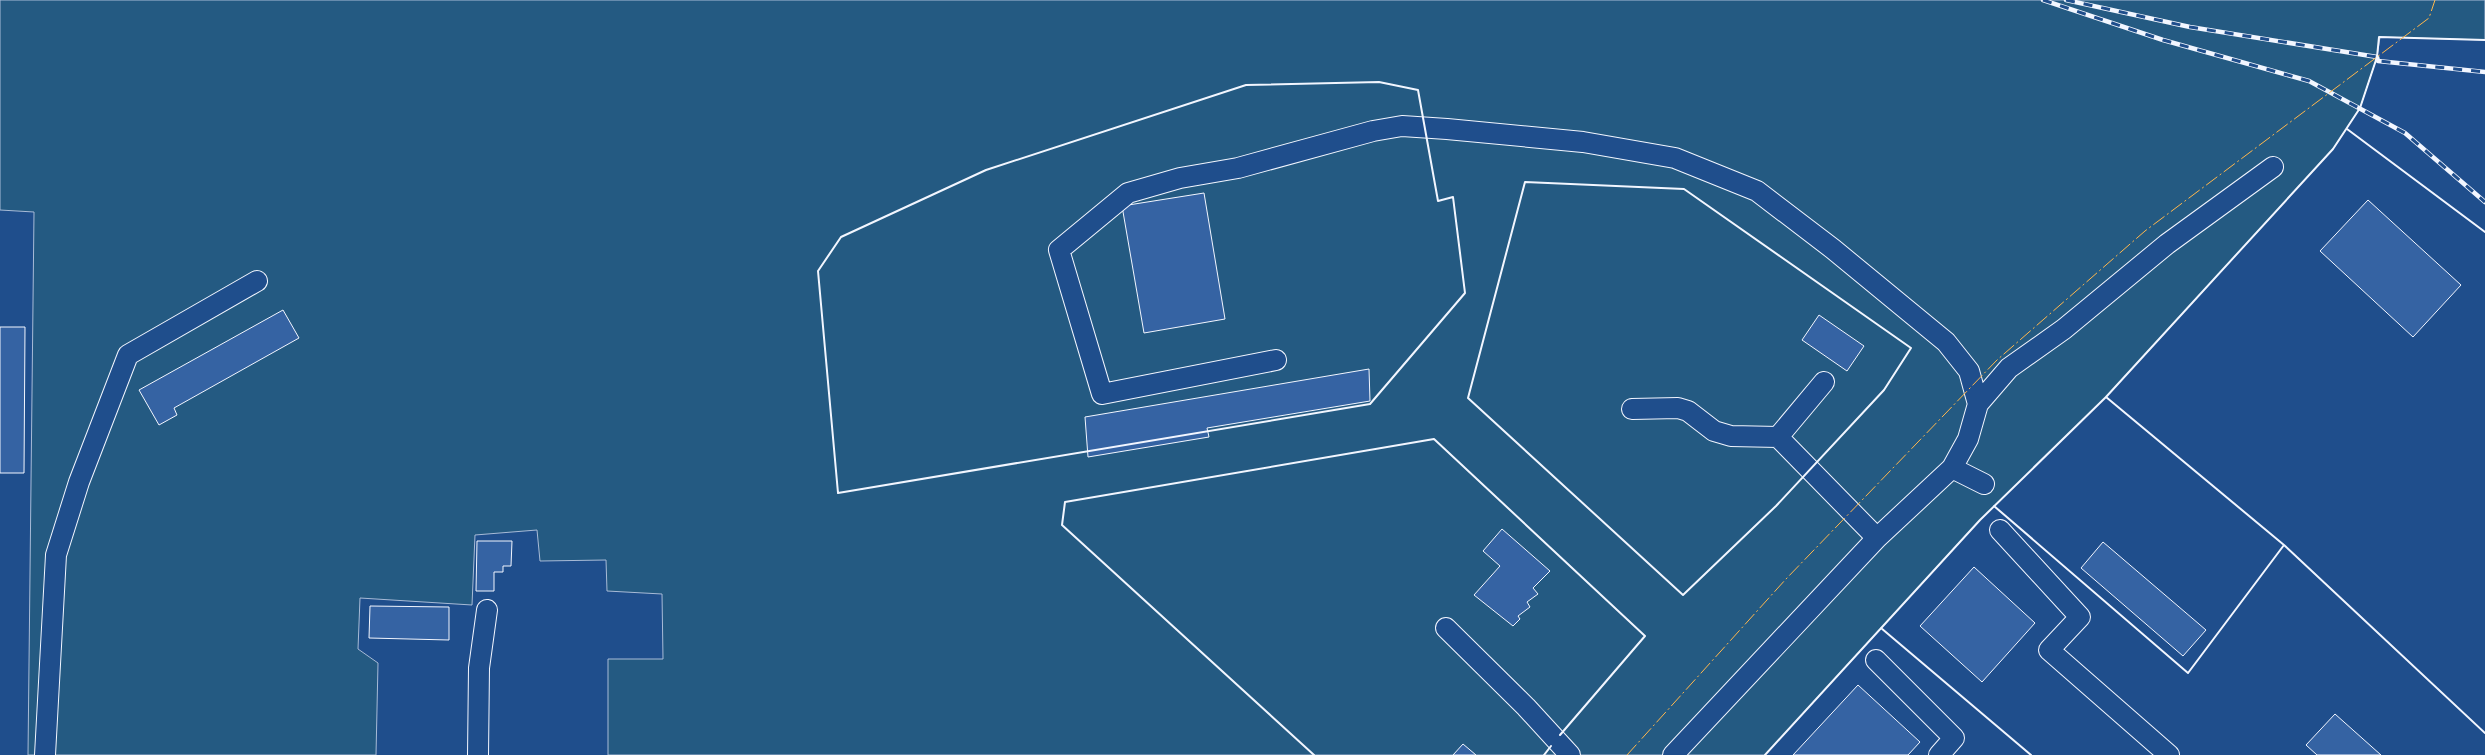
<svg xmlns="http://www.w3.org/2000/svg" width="2485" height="755" font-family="Literata,serif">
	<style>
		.green { fill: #245a82; stroke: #a8bbd7 }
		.building { fill: #3563a3; stroke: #f2f6ff }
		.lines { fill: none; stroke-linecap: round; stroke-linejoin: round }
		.minor-casing { stroke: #f2f6ff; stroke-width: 22 }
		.minor { stroke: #1f4e8c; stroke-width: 20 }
		.rail-casing { stroke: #f2f6ff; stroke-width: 4.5 }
		.rail { stroke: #1f4e8c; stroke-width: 3; stroke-dasharray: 9; stroke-linecap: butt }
		.wall { stroke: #f2f6ff; stroke-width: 2 }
		.power { stroke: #ffb74d; stroke-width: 1; stroke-dasharray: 14 3 2 3; stroke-linecap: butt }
	</style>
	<rect width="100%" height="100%" fill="#1f4e8c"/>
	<path class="green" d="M 0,0 L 2485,0 L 2485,40 L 2380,37 L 2377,57 L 2360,108 L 2333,149 L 2106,397 L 1980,520 L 1765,755 L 608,755 L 608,659 L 663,659 L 662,594 L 607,591 L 606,560 L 540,561 L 537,530 L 475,535 L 472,605 L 360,598 L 358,649 L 378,663 L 376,755 L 28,755 L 34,212 L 0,210 Z"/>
	<path class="building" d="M 1204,193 L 1225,319 L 1144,333 L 1122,206 Z
		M 2368,200 L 2461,285 L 2413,337 L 2320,251 Z
		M 283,310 L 299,338 L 174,408 L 177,415 L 159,425 L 139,390 Z
		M 1819,315 L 1864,346 L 1847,371 L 1802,340 Z
		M 0,327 L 25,327 L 24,473 L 0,473 Z
		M 1369,369 L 1370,401 L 1207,428 L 1209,437 L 1088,457 L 1085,417 Z
		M 1502,529 L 1550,571 L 1533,588 L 1538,594 L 1527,602 L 1530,607 L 1518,616 L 1520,619 L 1513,626 L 1474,595 L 1500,566 L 1483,551 Z
		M 477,541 L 512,541 L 511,566 L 503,566 L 503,572 L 494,572 L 494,591 L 476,591 Z
		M 2103,542 L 2206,630 L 2183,656 L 2081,568 Z
		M 1974,567 L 2035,623 L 1982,682 L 1920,626 Z
		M 370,606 L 449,607 L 449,640 L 369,638 Z
		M 1858,685 L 1920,742 L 1908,755 L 1793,755 Z
		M 2335,714 L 2381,755 L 2317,755 L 2306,745 Z
		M 1463,744 L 1476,755 L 1453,755 Z"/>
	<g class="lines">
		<defs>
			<path id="minor" d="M 1276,360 L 1102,394 L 1059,250 L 1128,193 L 1180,178 L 1238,168 L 1373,131 L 1402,126 L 1447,129 L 1583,142 L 1675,158 L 1757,191 L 1833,249 L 1946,342 L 1969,371 L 1978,404 L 1968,439 L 1952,468 L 1877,538 L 1673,755
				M 1978,404 L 2009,368 L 2064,329 L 2167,244 L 2273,167
				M 1632,409 L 1678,408 L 1688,411 L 1714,431 L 1731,436 L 1778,437 L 1877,538
				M 1778,437 L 1824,382
				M 1952,468 L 1984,484
				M 2000,530 L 2080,617 L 2049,650 L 2169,755
				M 1446,628 L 1526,707 L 1570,755
				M 1876,660 L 1954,738 L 1939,755
				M 45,755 L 56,555 L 79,482 L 128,355 L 257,281
				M 478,755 L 479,668 L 487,610"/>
		</defs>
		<use href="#minor" class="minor-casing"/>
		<use href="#minor" class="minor"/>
		<defs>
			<path id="rail" d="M 2043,0 L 2163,40 L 2309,81 L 2405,133 L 2485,202
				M 2066,0 L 2190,27 L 2377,57 L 2378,61 L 2485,72"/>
		</defs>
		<use href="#rail" class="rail-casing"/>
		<use href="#rail" class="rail"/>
		<path class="wall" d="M 1379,82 L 1418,90 L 1438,201 L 1453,197 L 1465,293 L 1370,404 L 838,493 L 818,271 L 841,237 L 986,170 L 1246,85 Z
			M 2347,129 L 2485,232
			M 1525,182 L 1684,189 L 1911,348 L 1884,390 L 1776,506 L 1683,595 L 1468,398 Z
			M 2106,397 L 2284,545 L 2485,733
			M 1994,506 L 2188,673 L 2284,545
			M 1881,628 L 2031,755
			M 1314,755 L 1062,525 L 1065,502 L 1434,439 L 1645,636 L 1560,735
			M 1544,755 L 1551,746
			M 1765,755 L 1980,520 L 2106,397 L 2333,149 L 2360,108 L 2377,57 L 2379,37 L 2485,40"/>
		<path class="power" d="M 1627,755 L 1786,579 L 1997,360 L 2145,231 L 2429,18 L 2435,0"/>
	</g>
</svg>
